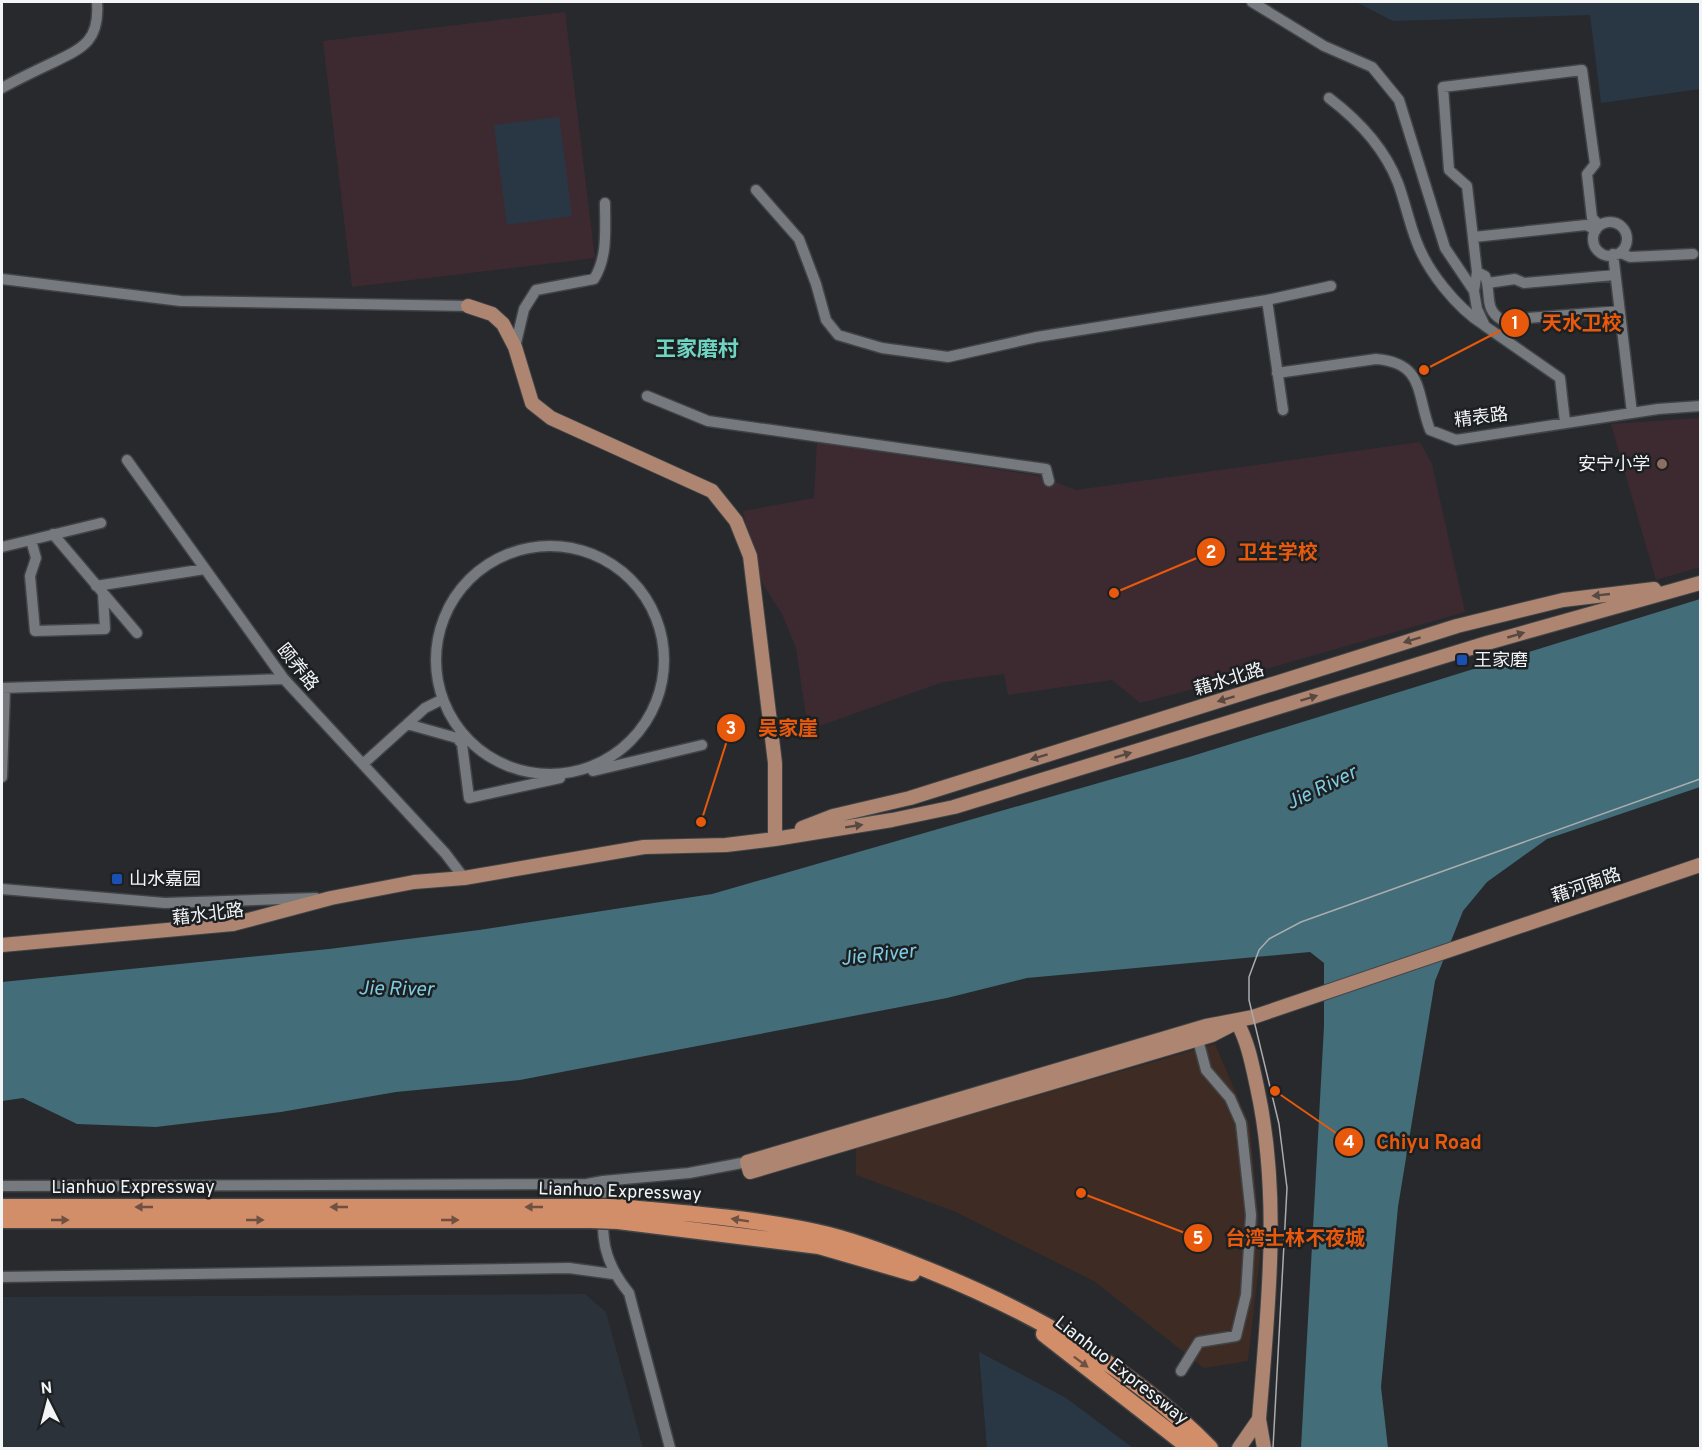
<svg xmlns="http://www.w3.org/2000/svg" width="1702" height="1450" font-family="Overpass,'Noto Sans SC',sans-serif">
	<style>
		.commercial { fill: #3e2c24 }
		.built { fill: #2b323a }
		.education { fill: #3d2a31 }
		.green { fill: #293745 }
		.water { fill: #426d79 }
		.lines { fill: none; stroke-linecap: round; stroke-linejoin: round }
		.minor-casing { stroke: #414446; stroke-width: 13 }
		.major-casing { stroke: #414446; stroke-width: 16 }
		.highway-casing { stroke: #414446; stroke-width: 19 }
		.minor { stroke: #76797d; stroke-width: 10 }
		.major { stroke: #ad8571; stroke-width: 14 }
		.highway { stroke: #d28d69; stroke-width: 16 }
		.tram { stroke: #aaacae; stroke-width: 1.5 }
		.highway-bridge-casing { stroke: #414446; stroke-width: 19; stroke-linecap: butt }
		.highway-bridge { stroke: #d28d69; stroke-width: 16 }
		.oneway { fill: #574842 }
		.oneway2 { fill: #6e5142 }
		.education-dot { fill: #8d6e63; stroke: #1d2022; stroke-width: 2 }
		.transit-dot { fill: #1a4fb4; stroke: #1d2022; stroke-width: 2 }
		.labels { text-anchor: middle; stroke-width: 5; stroke-linejoin: round; paint-order: stroke }
		.street-label { font-size: 18px; fill: #f2f4f6; stroke: #1d2022 }
		.poi-label { font-size: 18px; fill: #f2f4f6; stroke: #1d2022; text-anchor: start }
		.water-label { font-size: 20px; font-style: italic; fill: #7fcbe1; stroke: #1d2022 }
		.quarter-label { font-size: 21px; font-weight: bold; fill: #6fd4c1; stroke: #1d2022 }
		.leader { fill: none; stroke: #e8590c; stroke-width: 2 }
		.callout-dot { fill: #e8590c; stroke: #1d2022; stroke-width: 2 }
		.mark-label { font-size: 18px; text-anchor: middle; font-weight: bold; fill: #fff }
		.callout-label { font-size: 20px; text-anchor: middle; font-weight: bold; fill: #e8590c; stroke: #1d2022; stroke-width: 5; stroke-linejoin: round; paint-order: stroke }
	</style>
	<rect width="100%" height="100%" fill="#27292c"/>
	<path class="commercial" d="M 1215,1044 L 1250,1126 L 1261,1246 L 1248,1361 L 1204,1368 L 1094,1281 L 956,1212 L 856,1175 L 856,1148 Z"/>
	<path class="built" d="M 585,1294 L 606,1312 L 643,1448 L 2,1448 L 2,1297 Z"/>
	<path class="education" d="M 565,12 L 595,258 L 352,287 L 323,41 Z
		M 1700,418 L 1700,567 L 1656,580 L 1611,424 Z
		M 817,442 L 1040,476 L 1076,490 L 1420,442 L 1432,464 L 1465,612 L 1224,681 L 1140,703 L 1112,680 L 1008,695 L 1004,674 L 943,682 L 808,730 L 796,648 L 782,614 L 756,573 L 743,511 L 814,498 Z"/>
	<path class="green" d="M 1356,2 L 1700,2 L 1700,89 L 1601,103 L 1590,15 L 1393,21 Z
		M 559,117 L 572,216 L 507,225 L 494,125 Z
		M 979,1352 L 1066,1398 L 1133,1448 L 987,1448 Z"/>
	<path class="water" d="M 1700,599 L 1700,787 L 1547,839 L 1487,882 L 1463,911 L 1435,981 L 1398,1207 L 1381,1387 L 1388,1448 L 1301,1448 L 1324,1026 L 1324,963 L 1310,952 L 1027,978 L 947,998 L 520,1080 L 396,1092 L 281,1112 L 156,1127 L 77,1124 L 23,1098 L 2,1101 L 2,982 L 329,949 L 479,930 L 712,894 L 1189,757 Z"/>
	<g class="lines">
		<defs>
			<path id="minor" d="M 1252,2 L 1324,46 L 1372,67 L 1399,100 L 1445,248 L 1474,291 L 1477,309 L 1485,326 L 1560,378 L 1565,422
				M 2,88 C 18,79 35,71 52,63 C 83,48 100,41 97,2
				M 1329,98 C 1358,120 1385,149 1398,183 C 1405,202 1409,222 1416,240 C 1427,271 1457,308 1484,325
				M 756,190 L 799,239 L 816,284 L 826,320 L 838,335 L 882,348 L 948,357 L 1037,337 L 1267,300 L 1331,286
				M1593 239a17 17 0 1 1 34 0a17 17 0 1 1-34 0Z
				M 1474,237 L 1586,225 L 1596,230
				M 1621,253 L 1630,257 L 1693,254
				M 1613,254 L 1632,413
				M 1477,272 L 1485,276 C 1492,293 1483,309 1502,320 L 1620,311
				M 2,279 L 181,301 L 468,306
				M 1488,283 L 1515,279 L 1524,283 L 1615,275
				M 1474,291 L 1477,272 L 1467,186 L 1449,170 L 1443,87 L 1582,70 L 1595,164 L 1587,174 L 1592,218 L 1598,224
				M 1267,300 L 1283,410
				M 515,347 L 524,309 L 536,290 L 594,279 C 608,257 605,229 605,203
				M 1277,373 L 1376,359 C 1425,363 1416,394 1430,430 L 1456,440 L 1658,409 L 1700,406
				M 647,396 L 708,421 L 1046,469 L 1049,481
				M 127,460 L 284,679 L 445,853 L 464,878
				M 53,534 L 137,633
				M 31,540 L 36,558 L 30,576 L 35,631 L 105,629 L 103,594
				M436 660a114 114 0 1 1 228 0a114 114 0 1 1-228 0Z
				M 2,547 L 101,523
				M 96,586 L 205,569
				M 2,688 L 284,679
				M 407,724 L 457,738 L 462,744 L 469,798 L 560,778
				M 363,764 L 425,708 L 443,699
				M 593,771 L 702,745
				M 2,777 L 5,688
				M 2,889 L 165,903 L 316,898
				M 2,1186 L 587,1184 L 603,1181
				M 2,1277 L 569,1268 L 613,1274
				M 1181,1371 L 1199,1342 L 1236,1336 L 1246,1295 L 1251,1215 L 1241,1123 L 1230,1098 L 1206,1070 L 1198,1040
				M 670,1448 L 629,1293 C 597,1254 603,1228 603,1181 L 689,1173 L 747,1162"/>
			<path id="major" d="M 468,306 L 492,314 L 503,324 L 515,347 L 532,403 L 551,418 L 712,491 L 736,521 L 750,556 L 775,763 L 775,839
				M 802,828 L 833,816 L 910,798 L 1457,626 L 1563,600 L 1654,589
				M 2,945 L 233,924 L 331,898 L 414,882 L 464,878 L 644,847 L 726,845 L 775,839 L 892,820 L 954,807 L 1487,643 L 1700,583
				M 1237,1022 L 1212,1035 L 750,1172 L 747,1162 L 1206,1026 L 1253,1017 L 1700,865
				M 1237,1022 C 1248,1042 1252,1064 1257,1087 C 1281,1195 1268,1309 1259,1419 L 1264,1448
				M 1239,1448 L 1259,1419"/>
			<path id="highway" d="M 2,1207 L 592,1207
				M 618,1207 C 684,1213 751,1218 816,1232 C 854,1240 892,1255 928,1270 C 1033,1312 1130,1367 1210,1448
				M 2,1220 L 591,1220
				M 618,1221 L 819,1246 L 912,1273
				M 1044,1334 L 1190,1448"/>
		</defs>
		<use href="#minor" class="minor-casing"/>
		<use href="#major" class="major-casing"/>
		<use href="#highway" class="highway-casing"/>
		<use href="#minor" class="minor"/>
		<use href="#major" class="major"/>
		<use href="#highway" class="highway"/>
		<path class="tram" d="M 1273,1448 L 1287,1188 L 1279,1124 L 1249,1000 L 1249,977 L 1259,950 L 1269,939 L 1301,922 L 1700,779"/>
		<defs>
			<path id="highway-bridge" d="M 592,1207 L 618,1207
				M 591,1220 L 618,1221"/>
		</defs>
		<use href="#highway-bridge" class="highway-bridge-casing"/>
		<use href="#highway-bridge" class="highway-bridge"/>
	</g>
	<defs><path id="oneway-solid" d="M-6-.8H1V-3.2L6.5 0L1 3.2V.8H-6Z" transform="scale(1.5)"/></defs>
	<g class="oneway">
		<use href="#oneway-solid" transform="translate(1601 595) rotate(174)"/>
		<use href="#oneway-solid" transform="translate(1516 635) rotate(-16)"/>
		<use href="#oneway-solid" transform="translate(1412 640) rotate(163)"/>
		<use href="#oneway-solid" transform="translate(1309 698) rotate(-17)"/>
		<use href="#oneway-solid" transform="translate(1226 699) rotate(163)"/>
		<use href="#oneway-solid" transform="translate(1123 755) rotate(-17)"/>
		<use href="#oneway-solid" transform="translate(1039 757) rotate(163)"/>
		<use href="#oneway-solid" transform="translate(854 826) rotate(-9)"/>
	</g>
	<g class="oneway2">
		<use href="#oneway-solid" transform="translate(144 1207) rotate(-180)"/>
		<use href="#oneway-solid" transform="translate(339 1207) rotate(-180)"/>
		<use href="#oneway-solid" transform="translate(534 1207) rotate(180)"/>
		<use href="#oneway-solid" transform="translate(60 1220)"/>
		<use href="#oneway-solid" transform="translate(255 1220)"/>
		<use href="#oneway-solid" transform="translate(450 1220)"/>
		<use href="#oneway-solid" transform="translate(740 1220) rotate(-171)"/>
		<use href="#oneway-solid" transform="translate(1081 1362) rotate(37)"/>
	</g>
	<circle class="education-dot" cx="1662" cy="464" r="6"/>
	<g class="transit-dot">
		<rect x="1456" y="654" width="12" height="12" rx="3"/>
		<rect x="111" y="873" width="12" height="12" rx="3"/>
	</g>
	<g class="labels">
		<g class="street-label">
			<text transform="translate(1481 417) rotate(-7)" y="6">精表路</text>
			<text transform="translate(298 667) rotate(51)" y="6">颐养路</text>
			<text transform="translate(1229 679) rotate(-17)" y="6">藉水北路</text>
			<text transform="translate(1586 885) rotate(-19)" y="6">藉河南路</text>
			<text transform="translate(208 914) rotate(-7)" y="6">藉水北路</text>
			<text x="133" y="1193">Lianhuo Expressway</text>
			<text transform="translate(620 1191) rotate(2)" y="6">Lianhuo Expressway</text>
			<text transform="translate(1122 1370) rotate(38)" y="6">Lianhuo Expressway</text>
		</g>
		<g class="poi-label">
			<text x="1650" y="470" text-anchor="end">安宁小学</text>
			<text x="1474" y="666">王家磨</text>
			<text x="129" y="885">山水嘉园</text>
		</g>
		<g class="water-label">
			<text transform="translate(1321 787) rotate(-26)" y="7">Jie River</text>
			<text transform="translate(878 954) rotate(-6)" y="7">Jie River</text>
			<text transform="translate(396 988) rotate(1)" y="7">Jie River</text>
		</g>
		<g class="quarter-label">
			<text x="697" y="356">王家磨村</text>
		</g>
	</g>
	<path class="leader" d="M1424 370L1515 323M1114 593L1211 552M701 822L731 728M1275 1091L1349 1142M1081 1193L1198 1238"/>
	<g class="callout-dot">
		<circle cx="1424" cy="370" r="6"/>
		<circle cx="1114" cy="593" r="6"/>
		<circle cx="701" cy="822" r="6"/>
		<circle cx="1275" cy="1091" r="6"/>
		<circle cx="1081" cy="1193" r="6"/>
		<circle cx="1515" cy="323" r="15"/>
		<circle cx="1211" cy="552" r="15"/>
		<circle cx="731" cy="728" r="15"/>
		<circle cx="1349" cy="1142" r="15"/>
		<circle cx="1198" cy="1238" r="15"/>
	</g>
	<g class="mark-label">
		<text x="1515" y="329">1</text>
		<text x="1211" y="558">2</text>
		<text x="731" y="734">3</text>
		<text x="1349" y="1148">4</text>
		<text x="1198" y="1244">5</text>
	</g>
	<g class="callout-label">
		<text x="1582" y="330">天水卫校</text>
		<text x="1278" y="559">卫生学校</text>
		<text x="788" y="735">吴家崖</text>
		<text x="1429" y="1149">Chiyu Road</text>
		<text x="1295" y="1245">台湾士林不夜城</text>
	</g>
	<rect width="1702" height="1450" fill="none" stroke="#f2f4f6" stroke-width="6"/>
	<g transform="translate(48 1402) rotate(354)" stroke="#1d2022" stroke-width="4.5" paint-order="stroke">
	<path d="M0-4.5L10 22L0 15L-10 22Z" fill="#f2f4f6"/>
	<text y="-9" font-size="16" font-weight="bold" text-anchor="middle" fill="#f2f4f6">N</text>
	</g>
</svg>
